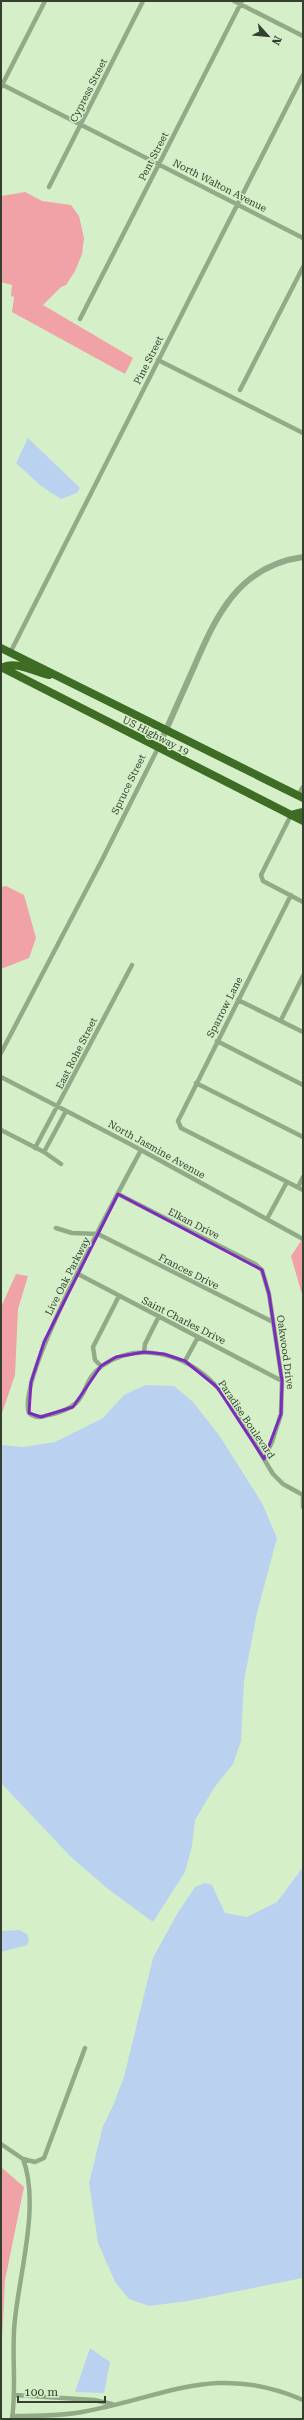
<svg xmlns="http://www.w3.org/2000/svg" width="304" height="2420" font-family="'Roboto Serif',serif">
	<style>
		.green { fill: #f0a2a6 }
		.water { fill: #bbd1f0 }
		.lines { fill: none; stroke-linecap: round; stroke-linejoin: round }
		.minor { stroke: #92aa88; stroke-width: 4.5 }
		.tertiary { stroke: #92aa88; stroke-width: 6 }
		.trunk { stroke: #3e6c24; stroke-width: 8 }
		.marked { fill: none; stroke: #7b2cbf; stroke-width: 3; stroke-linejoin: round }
		.labels { text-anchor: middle; stroke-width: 3; stroke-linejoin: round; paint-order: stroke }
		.street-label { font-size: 10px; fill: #343f2f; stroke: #d5f0c9 }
	</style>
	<rect width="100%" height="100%" fill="#d5f0c9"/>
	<path class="green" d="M 25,192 L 42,201 L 71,205 L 79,216 L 84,238 L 82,254 L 75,271 L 66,285 L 61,287 L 43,305 L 133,358 L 125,374 L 12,312 L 14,297 L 11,296 L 12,285 L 1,282 L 1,196 Z
		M 6,886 L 24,895 L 36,938 L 29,958 L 1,969 L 1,887 Z
		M 301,1241 L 303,1242 L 303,1298 L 291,1256 Z
		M 16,1274 L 28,1276 L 18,1309 L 15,1375 L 1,1416 L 1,1307 Z
		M 1,2167 L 24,2187 L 5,2280 L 1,2362 Z"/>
	<path class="water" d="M 28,438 L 80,488 L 77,493 L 61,499 L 41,486 L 16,463 Z
		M 145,1385 L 174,1386 L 193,1402 L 219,1435 L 262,1503 L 277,1538 L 257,1613 L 244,1681 L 241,1741 L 233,1764 L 214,1788 L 195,1820 L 192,1846 L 185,1872 L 153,1922 L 108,1889 L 71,1857 L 1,1783 L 1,1445 L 23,1447 L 55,1442 L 103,1418 L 124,1395 Z
		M 303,1867 L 303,2278 L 188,2301 L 149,2306 L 129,2299 L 115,2282 L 98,2243 L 89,2183 L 103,2126 L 112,2108 L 124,2077 L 153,1958 L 177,1914 L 195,1887 L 205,1883 L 212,1885 L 225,1913 L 247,1917 L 277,1902 Z
		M 19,1930 L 27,1934 L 29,1941 L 27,1945 L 1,1952 L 1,1931 Z
		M 90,2348 L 110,2362 L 104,2393 L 75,2392 Z"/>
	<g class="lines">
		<path class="minor" d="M 234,1 L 303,36
			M 1,84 L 303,238
			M 1,87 L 45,1
			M 49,187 L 143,1
			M 80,319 L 242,1
			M 158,360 L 303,433
			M 240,390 L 303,267
			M 10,653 L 303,75
			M 291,815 L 261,875 L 263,881 L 303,902
			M 291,895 L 178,1121 L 181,1128 L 303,1190
			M 238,1000 L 303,1032
			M 281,1020 L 303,976
			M 217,1041 L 303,1085
			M 1,1053 L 102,860 L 158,748
			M 1,1077 L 130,1144 L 303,1239
			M 196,1083 L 303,1137
			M 1,1130 L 44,1152 L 61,1164
			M 35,1148 L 132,965
			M 141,1150 C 120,1190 15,1379 29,1413 C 36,1419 42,1417 49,1415 C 94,1405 77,1384 102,1366 C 136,1342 180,1353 208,1378 C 235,1402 254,1444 273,1474 L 283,1484 L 303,1495
			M 44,1152 L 66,1111
			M 298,1187 L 303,1177
			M 118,1194 L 255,1264 L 262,1270 L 269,1294 L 282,1381 L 281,1414 L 272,1442 L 264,1459
			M 267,1219 L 287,1182
			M 56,1228 L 72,1233 L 98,1234 L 273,1322
			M 78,1274 L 282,1381
			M 144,1352 L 145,1344 L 159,1316
			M 185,1361 L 198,1337
			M 101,1366 L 95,1360 L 93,1347 L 119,1296
			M 303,1494 L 303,1507
			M 1,2144 L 23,2159 C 40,2203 20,2271 15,2319 C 11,2352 17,2385 12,2419
			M 23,2159 L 35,2162 L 44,2158 L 85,2048
			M 15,2395 L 94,2400 L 112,2404
			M 12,2416 C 36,2416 59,2416 82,2412 C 166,2397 216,2362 303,2400"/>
		<path class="tertiary" d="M 158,748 C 170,721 182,694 194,667 C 217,614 239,566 303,557
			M 299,796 L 303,788"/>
		<path class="trunk" d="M 1,648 L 303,798
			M 1,667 L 303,821
			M 2,668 C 15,660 35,672 49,675
			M 291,815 L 303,812"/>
	</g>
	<path class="marked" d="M 118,1194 L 262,1270 L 269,1294 L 282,1381 L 281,1414 L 264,1459 L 217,1387 L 185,1361 L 164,1354 L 144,1352 L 116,1357 L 101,1366 L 73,1407 L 41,1417 L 29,1413 L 31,1382 L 44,1342 Z"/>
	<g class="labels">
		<g class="street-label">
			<text transform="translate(88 90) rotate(-63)" y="4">Cypress Street</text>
			<text transform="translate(153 156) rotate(-63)" y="4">Pent Street</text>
			<text transform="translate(220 185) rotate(27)" y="4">North Walton Avenue</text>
			<text transform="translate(148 360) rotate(-63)" y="4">Pine Street</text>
			<text transform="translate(156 735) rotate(27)" y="4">US Highway 19</text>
			<text transform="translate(128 784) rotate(-64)" y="4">Spruce Street</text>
			<text transform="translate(224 1007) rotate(-63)" y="4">Sparrow Lane</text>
			<text transform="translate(76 1053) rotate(-63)" y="4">East Rohe Street</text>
			<text transform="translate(157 1149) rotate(29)" y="4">North Jasmine Avenue</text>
			<text transform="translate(194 1223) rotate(27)" y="4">Elkan Drive</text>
			<text transform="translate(189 1271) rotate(27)" y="4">Frances Drive</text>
			<text transform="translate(67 1276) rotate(-63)" y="4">Live Oak Parkway</text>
			<text transform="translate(184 1320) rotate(27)" y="4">Saint Charles Drive</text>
			<text transform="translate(286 1352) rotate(82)" y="4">Oakwood Drive</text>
			<text transform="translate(247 1419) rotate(56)" y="4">Paradise Boulevard</text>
		</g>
	</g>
	<rect width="304" height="2420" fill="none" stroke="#343f2f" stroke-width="4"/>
	<g transform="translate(268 36) rotate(117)" stroke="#d5f0c9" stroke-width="3" paint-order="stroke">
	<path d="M0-3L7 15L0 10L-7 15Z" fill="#343f2f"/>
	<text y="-6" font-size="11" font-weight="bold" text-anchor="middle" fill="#343f2f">N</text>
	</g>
	<path d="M18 2396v6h87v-6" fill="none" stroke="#343f2f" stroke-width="2"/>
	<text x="24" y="2396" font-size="12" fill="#343f2f" stroke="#d5f0c9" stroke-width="3" paint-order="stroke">100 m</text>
</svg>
